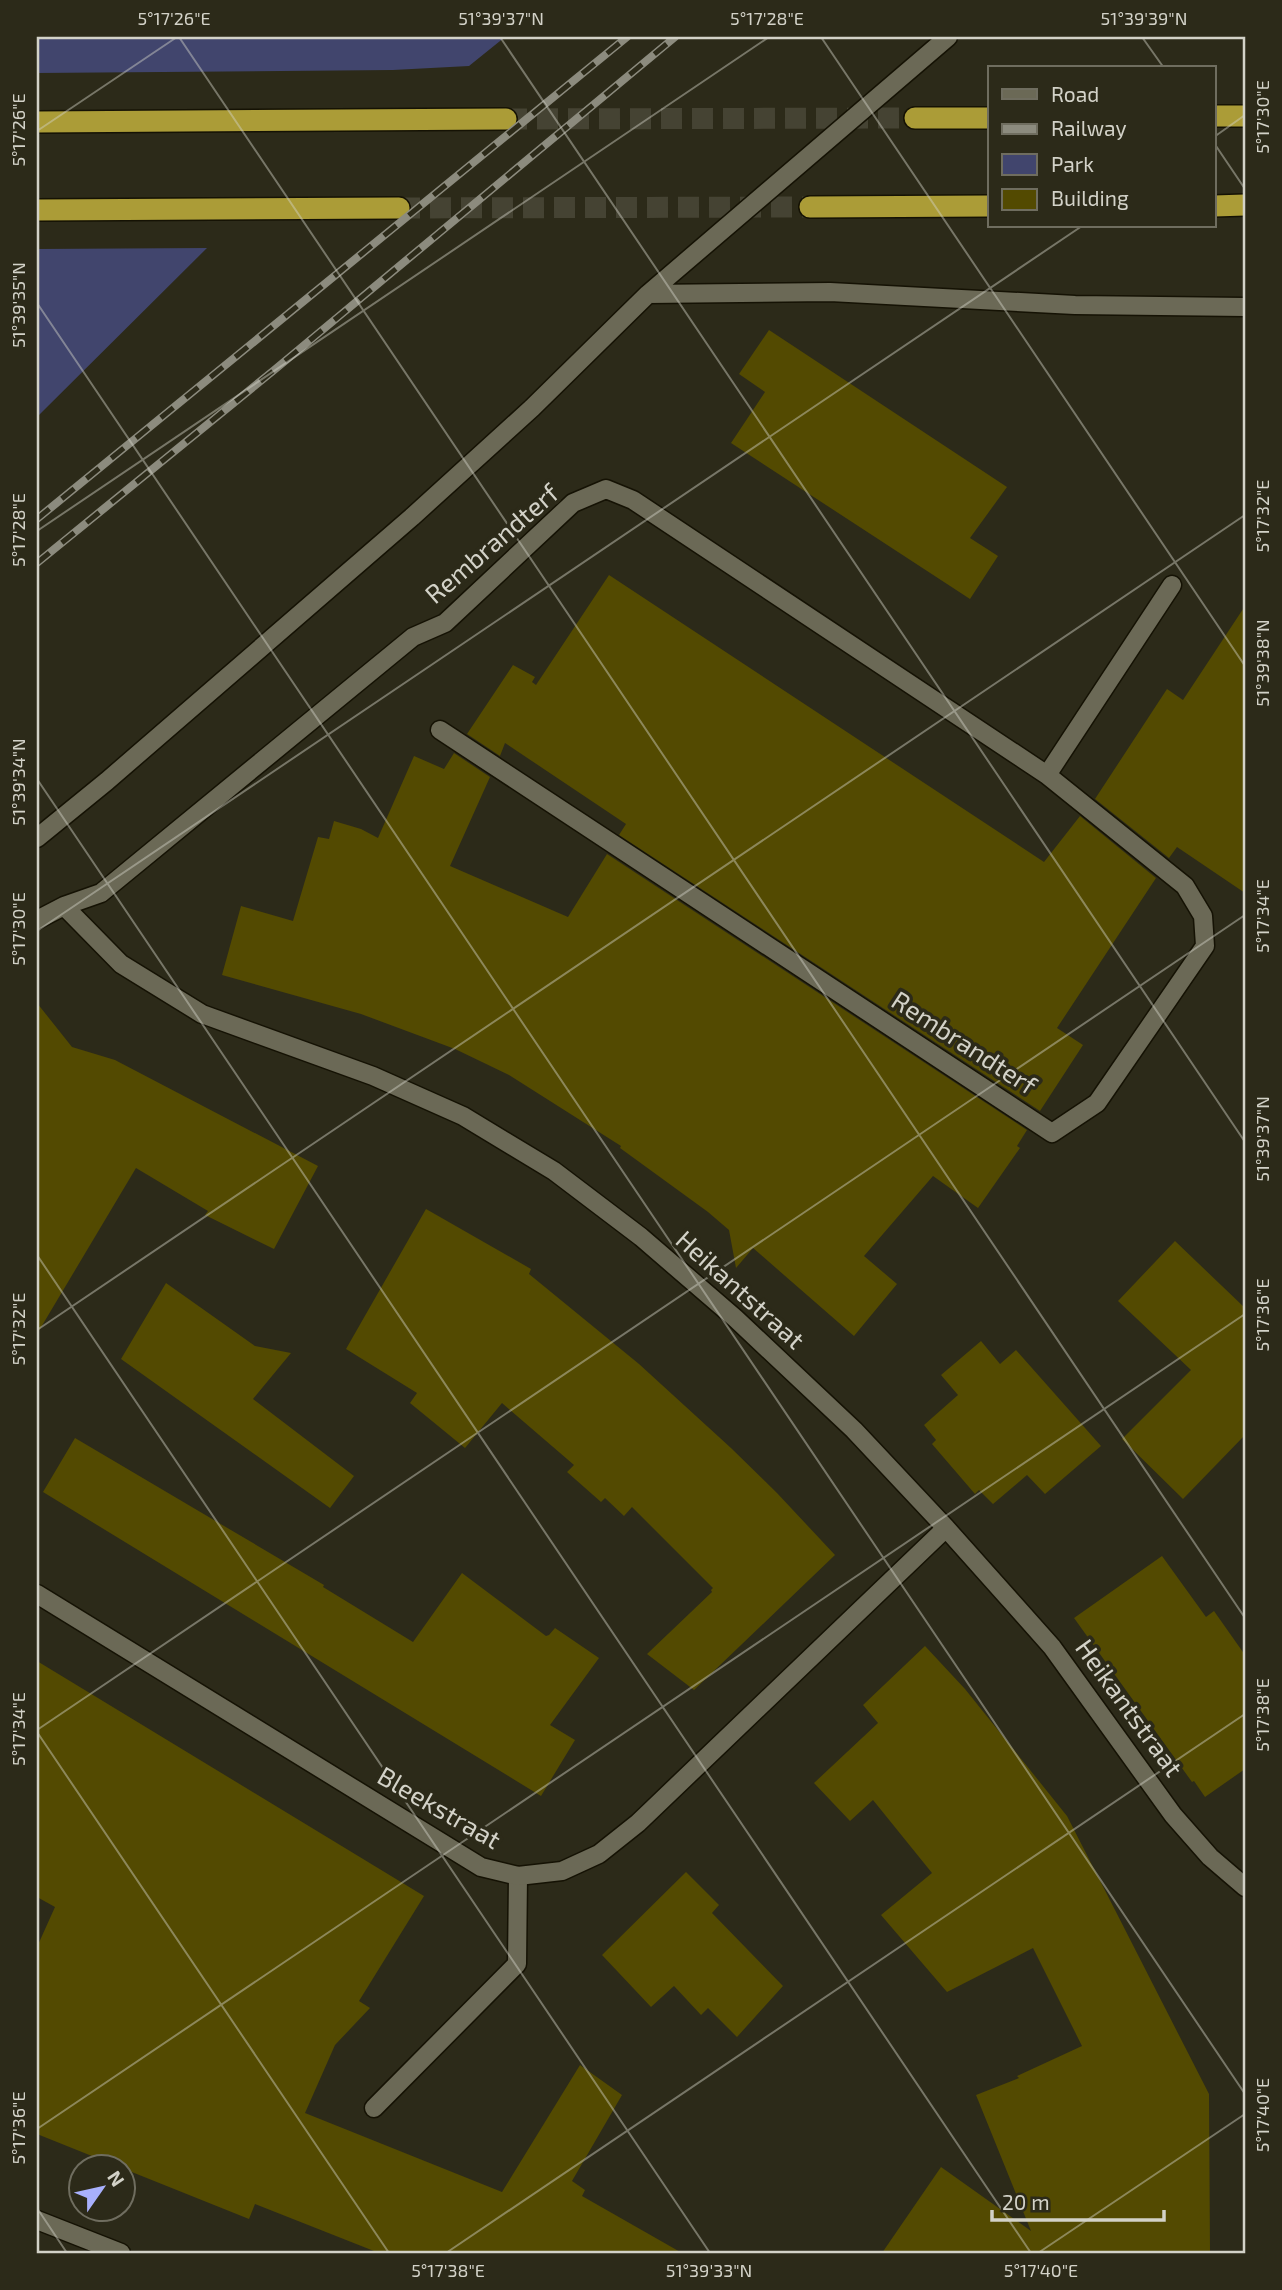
<svg xmlns="http://www.w3.org/2000/svg" width="1282" height="2290" font-family="'Exo 2',sans-serif">
	<style>
		.green { fill: #41456d }
		.building { fill: #534a01 }
		.lines { fill: none; stroke-linecap: round; stroke-linejoin: round }
		.highway-tunnel { stroke: #454333; stroke-width: 21; stroke-dasharray: 21 10; stroke-linecap: butt }
		.lane-casing { stroke: #151204; stroke-width: 21 }
		.street-casing { stroke: #151204; stroke-width: 21 }
		.secondary-casing { stroke: #151204; stroke-width: 21 }
		.highway-casing { stroke: #151204; stroke-width: 24 }
		.lane { stroke: #6b6956; stroke-width: 18 }
		.street { stroke: #6b6956; stroke-width: 18 }
		.secondary { stroke: #6b6956; stroke-width: 18 }
		.highway { stroke: #ab9c37; stroke-width: 21 }
		.rail-casing { stroke: #8c8b7e; stroke-width: 8 }
		.rail { stroke: #2c2a19; stroke-width: 5; stroke-dasharray: 16; stroke-linecap: butt }
		.ticks { fill: none; stroke: #d3d2c8; stroke-width: 2; stroke-opacity: 0.45 }
		.labels { text-anchor: middle; stroke-width: 7; stroke-linejoin: round; paint-order: stroke }
		.street-label { font-size: 26px; fill: #d3d2c8; stroke: #2c2a19 }
		.neatline { fill: none; stroke: #d3d2c8; stroke-width: 2.5 }
		.ticks-label { font-size: 18px; text-anchor: middle; fill: #d3d2c8 }
	</style>
	<rect width="100%" height="100%" fill="#2c2a19"/>
	<path class="green" d="M 37,37 L 505,37 L 469,66 L 393,70 L 37,73 Z
		M 207,248 L 37,417 L 37,249 Z"/>
	<path class="building" d="M 769,330 L 1007,487 L 970,538 L 998,556 L 970,599 L 731,443 L 765,392 L 739,374 Z
		M 609,575 L 1044,862 L 1080,816 L 1156,878 L 1057,1028 L 1083,1045 L 1040,1111 L 619,835 L 626,824 L 505,743 L 500,756 L 467,734 L 513,665 L 535,677 L 532,682 L 536,685 Z
		M 1245,606 L 1245,893 L 1177,847 L 1169,858 L 1095,799 L 1167,689 L 1183,700 Z
		M 454,753 L 490,777 L 450,866 L 568,917 L 607,854 L 1027,1130 L 1017,1146 L 1020,1148 L 978,1208 L 933,1176 L 864,1256 L 897,1284 L 854,1336 L 753,1248 L 736,1268 L 729,1230 L 708,1212 L 620,1148 L 621,1146 L 509,1075 L 455,1049 L 361,1014 L 222,975 L 241,906 L 293,921 L 318,837 L 329,839 L 334,821 L 361,829 L 378,838 L 414,756 L 444,769 Z
		M 37,1003 L 72,1047 L 115,1060 L 318,1166 L 274,1249 L 205,1215 L 208,1211 L 136,1168 L 37,1334 Z
		M 426,1209 L 531,1269 L 529,1274 L 639,1364 L 731,1448 L 777,1493 L 835,1555 L 694,1690 L 647,1654 L 712,1592 L 711,1590 L 713,1588 L 632,1507 L 624,1516 L 605,1498 L 601,1502 L 567,1472 L 574,1465 L 502,1403 L 465,1448 L 410,1403 L 417,1393 L 346,1349 Z
		M 1175,1241 L 1245,1308 L 1245,1435 L 1183,1499 L 1122,1439 L 1191,1370 L 1118,1301 Z
		M 166,1283 L 255,1346 L 291,1353 L 253,1399 L 354,1476 L 330,1508 L 121,1359 Z
		M 981,1341 L 1000,1364 L 1016,1350 L 1101,1446 L 1045,1494 L 1027,1475 L 993,1504 L 979,1490 L 975,1494 L 932,1444 L 936,1440 L 924,1425 L 958,1395 L 941,1375 Z
		M 75,1438 L 324,1585 L 323,1587 L 413,1642 L 462,1573 L 546,1636 L 549,1635 L 555,1628 L 599,1658 L 550,1725 L 575,1740 L 541,1796 L 43,1492 Z
		M 1162,1556 L 1206,1617 L 1214,1611 L 1245,1655 L 1245,1769 L 1205,1797 L 1194,1781 L 1192,1782 L 1074,1618 Z
		M 925,1646 L 965,1689 L 1067,1816 L 1209,2094 L 1210,2253 L 882,2253 L 941,2167 L 1031,2231 L 976,2095 L 1019,2078 L 1017,2076 L 1082,2046 L 1033,1948 L 947,1992 L 881,1915 L 932,1873 L 873,1800 L 850,1821 L 814,1783 L 878,1723 L 863,1705 Z
		M 37,1661 L 424,1896 L 359,2001 L 370,2008 L 335,2045 L 305,2113 L 502,2192 L 580,2065 L 622,2095 L 572,2181 L 585,2190 L 582,2196 L 682,2253 L 379,2253 L 255,2204 L 249,2219 L 37,2134 L 37,1947 L 55,1907 L 37,1897 Z
		M 686,1872 L 719,1905 L 712,1913 L 783,1986 L 737,2037 L 708,2008 L 701,2015 L 674,1986 L 651,2007 L 602,1955 Z"/>
	<g class="lines">
		<path class="highway-tunnel" d="M 506,119 L 915,118
			M 399,208 L 810,207"/>
		<defs>
			<path id="lane" d="M 648,294 L 830,292 L 1075,305 L 1245,307
				M 37,838 L 107,781 L 412,517 L 532,408 L 648,294 L 948,37
				M 374,2108 L 517,1964 L 518,1876"/>
			<path id="street" d="M 1047,775 L 1172,585
				M 64,906 L 121,964 L 202,1014 L 373,1076 L 463,1116 L 554,1171 L 641,1237 L 735,1318 L 854,1430 L 946,1528 L 1052,1647 L 1173,1815 L 1210,1857 L 1245,1887
				M 37,920 L 64,906 L 101,893 L 413,637 L 445,623 L 573,503 L 606,489 L 633,500 L 1047,775 L 1185,886 L 1203,916 L 1205,946 L 1097,1103 L 1052,1133 L 440,730
				M 37,1594 L 481,1867 L 518,1876 L 562,1871 L 599,1854 L 638,1823 L 946,1528"/>
			<path id="secondary" d="M 37,2220 L 121,2253"/>
			<path id="highway" d="M 1214,116 L 1245,116
				M 915,118 L 990,118
				M 37,122 L 506,119
				M 1214,206 L 1245,205
				M 810,207 L 990,206
				M 37,210 L 399,208"/>
		</defs>
		<use href="#lane" class="lane-casing"/>
		<use href="#street" class="street-casing"/>
		<use href="#secondary" class="secondary-casing"/>
		<use href="#highway" class="highway-casing"/>
		<use href="#lane" class="lane"/>
		<use href="#street" class="street"/>
		<use href="#secondary" class="secondary"/>
		<use href="#highway" class="highway"/>
		<defs>
			<path id="rail" d="M 37,519 L 627,37
				M 37,563 L 273,371 L 675,37"/>
		</defs>
		<use href="#rail" class="rail-casing"/>
		<use href="#rail" class="rail"/>
	</g>
	<path class="ticks" d="M 179,37 L 1245,1618M 500,37 L 1245,1142M 821,37 L 1245,666M 1142,37 L 1164,68M 37,131 L 177,37M 1214,137 L 1245,115M 1214,143 L 1245,189M 37,303 L 1245,2094M 37,531 L 769,37M 37,779 L 1031,2253M 37,931 L 1082,226M 37,1255 L 710,2253M 37,1330 L 1245,515M 37,1730 L 1245,915M 37,1732 L 389,2253M 37,2129 L 1245,1314M 37,2208 L 67,2253M 446,2253 L 1245,1714M 1038,2253 L 1245,2114"/>
	<g class="labels">
		<g class="street-label">
			<text transform="translate(492 544) rotate(-41)" y="9">Rembrandterf</text>
			<text transform="translate(964 1043) rotate(33)" y="9">Rembrandterf</text>
			<text transform="translate(740 1290) rotate(42)" y="9">Heikantstraat</text>
			<text transform="translate(1129 1708) rotate(54)" y="9">Heikantstraat</text>
			<text transform="translate(439 1808) rotate(30)" y="9">Bleekstraat</text>
		</g>
	</g>
	<rect width="1282" height="2290" fill="none" stroke="#2c2a19" stroke-width="77"/>
	<rect x="988" y="66" width="228" height="161" fill="#2c2a19" stroke="#6f6d5f" stroke-width="2"/>
	<rect x="1002" y="89" width="35" height="10" fill="#6b6956" stroke="#6f6d5f" stroke-width="2"/>
	<text x="1051" y="102" font-size="21" fill="#d3d2c8">Road</text>
	<rect x="1002" y="124" width="35" height="10" fill="#8c8b7e" stroke="#6f6d5f" stroke-width="2"/>
	<text x="1051" y="136" font-size="21" fill="#d3d2c8">Railway</text>
	<rect x="1002" y="154" width="35" height="21" fill="#41456d" stroke="#6f6d5f" stroke-width="2"/>
	<text x="1051" y="172" font-size="21" fill="#d3d2c8">Park</text>
	<rect x="1002" y="189" width="35" height="21" fill="#534a01" stroke="#6f6d5f" stroke-width="2"/>
	<text x="1051" y="206" font-size="21" fill="#d3d2c8">Building</text>
	<g transform="translate(102 2188) rotate(56)"><circle r="33" fill="#2c2a19" stroke="#6f6d5f" stroke-width="2"/>
	<path d="M0-5L12 26L0 18L-12 26Z" fill="#a8b0fc"/>
	<text y="-10" font-size="19" font-weight="bold" text-anchor="middle" fill="#d3d2c8">N</text>
	</g>
	<path d="M992 2210v10h172v-10" fill="none" stroke="#d3d2c8" stroke-width="3.5"/>
	<text x="1002" y="2210" font-size="21" fill="#d3d2c8" stroke="#2c2a19" stroke-width="5" paint-order="stroke">20 m</text>
	<rect x="38" y="38" width="1206" height="2214" class="neatline"/>
	<g class="ticks-label">
		<text x="174" y="25">5°17'26"E</text>
		<text x="501" y="25">51°39'37"N</text>
		<text x="767" y="25">5°17'28"E</text>
		<text x="1144" y="25">51°39'39"N</text>
		<text transform="translate(1263 117) rotate(-90)" y="6">5°17'30"E</text>
		<text transform="translate(19 130) rotate(-90)" y="6">5°17'26"E</text>
		<text transform="translate(19 305) rotate(-90)" y="6">51°39'35"N</text>
		<text transform="translate(1263 516) rotate(-90)" y="6">5°17'32"E</text>
		<text transform="translate(19 530) rotate(-90)" y="6">5°17'28"E</text>
		<text transform="translate(1263 663) rotate(-90)" y="6">51°39'38"N</text>
		<text transform="translate(19 782) rotate(-90)" y="6">51°39'34"N</text>
		<text transform="translate(1263 916) rotate(-90)" y="6">5°17'34"E</text>
		<text transform="translate(19 929) rotate(-90)" y="6">5°17'30"E</text>
		<text transform="translate(1263 1139) rotate(-90)" y="6">51°39'37"N</text>
		<text transform="translate(1263 1315) rotate(-90)" y="6">5°17'36"E</text>
		<text transform="translate(19 1329) rotate(-90)" y="6">5°17'32"E</text>
		<text transform="translate(1263 1715) rotate(-90)" y="6">5°17'38"E</text>
		<text transform="translate(19 1729) rotate(-90)" y="6">5°17'34"E</text>
		<text transform="translate(1263 2115) rotate(-90)" y="6">5°17'40"E</text>
		<text transform="translate(19 2128) rotate(-90)" y="6">5°17'36"E</text>
		<text x="448" y="2277">5°17'38"E</text>
		<text x="709" y="2277">51°39'33"N</text>
		<text x="1041" y="2277">5°17'40"E</text>
	</g>
</svg>
